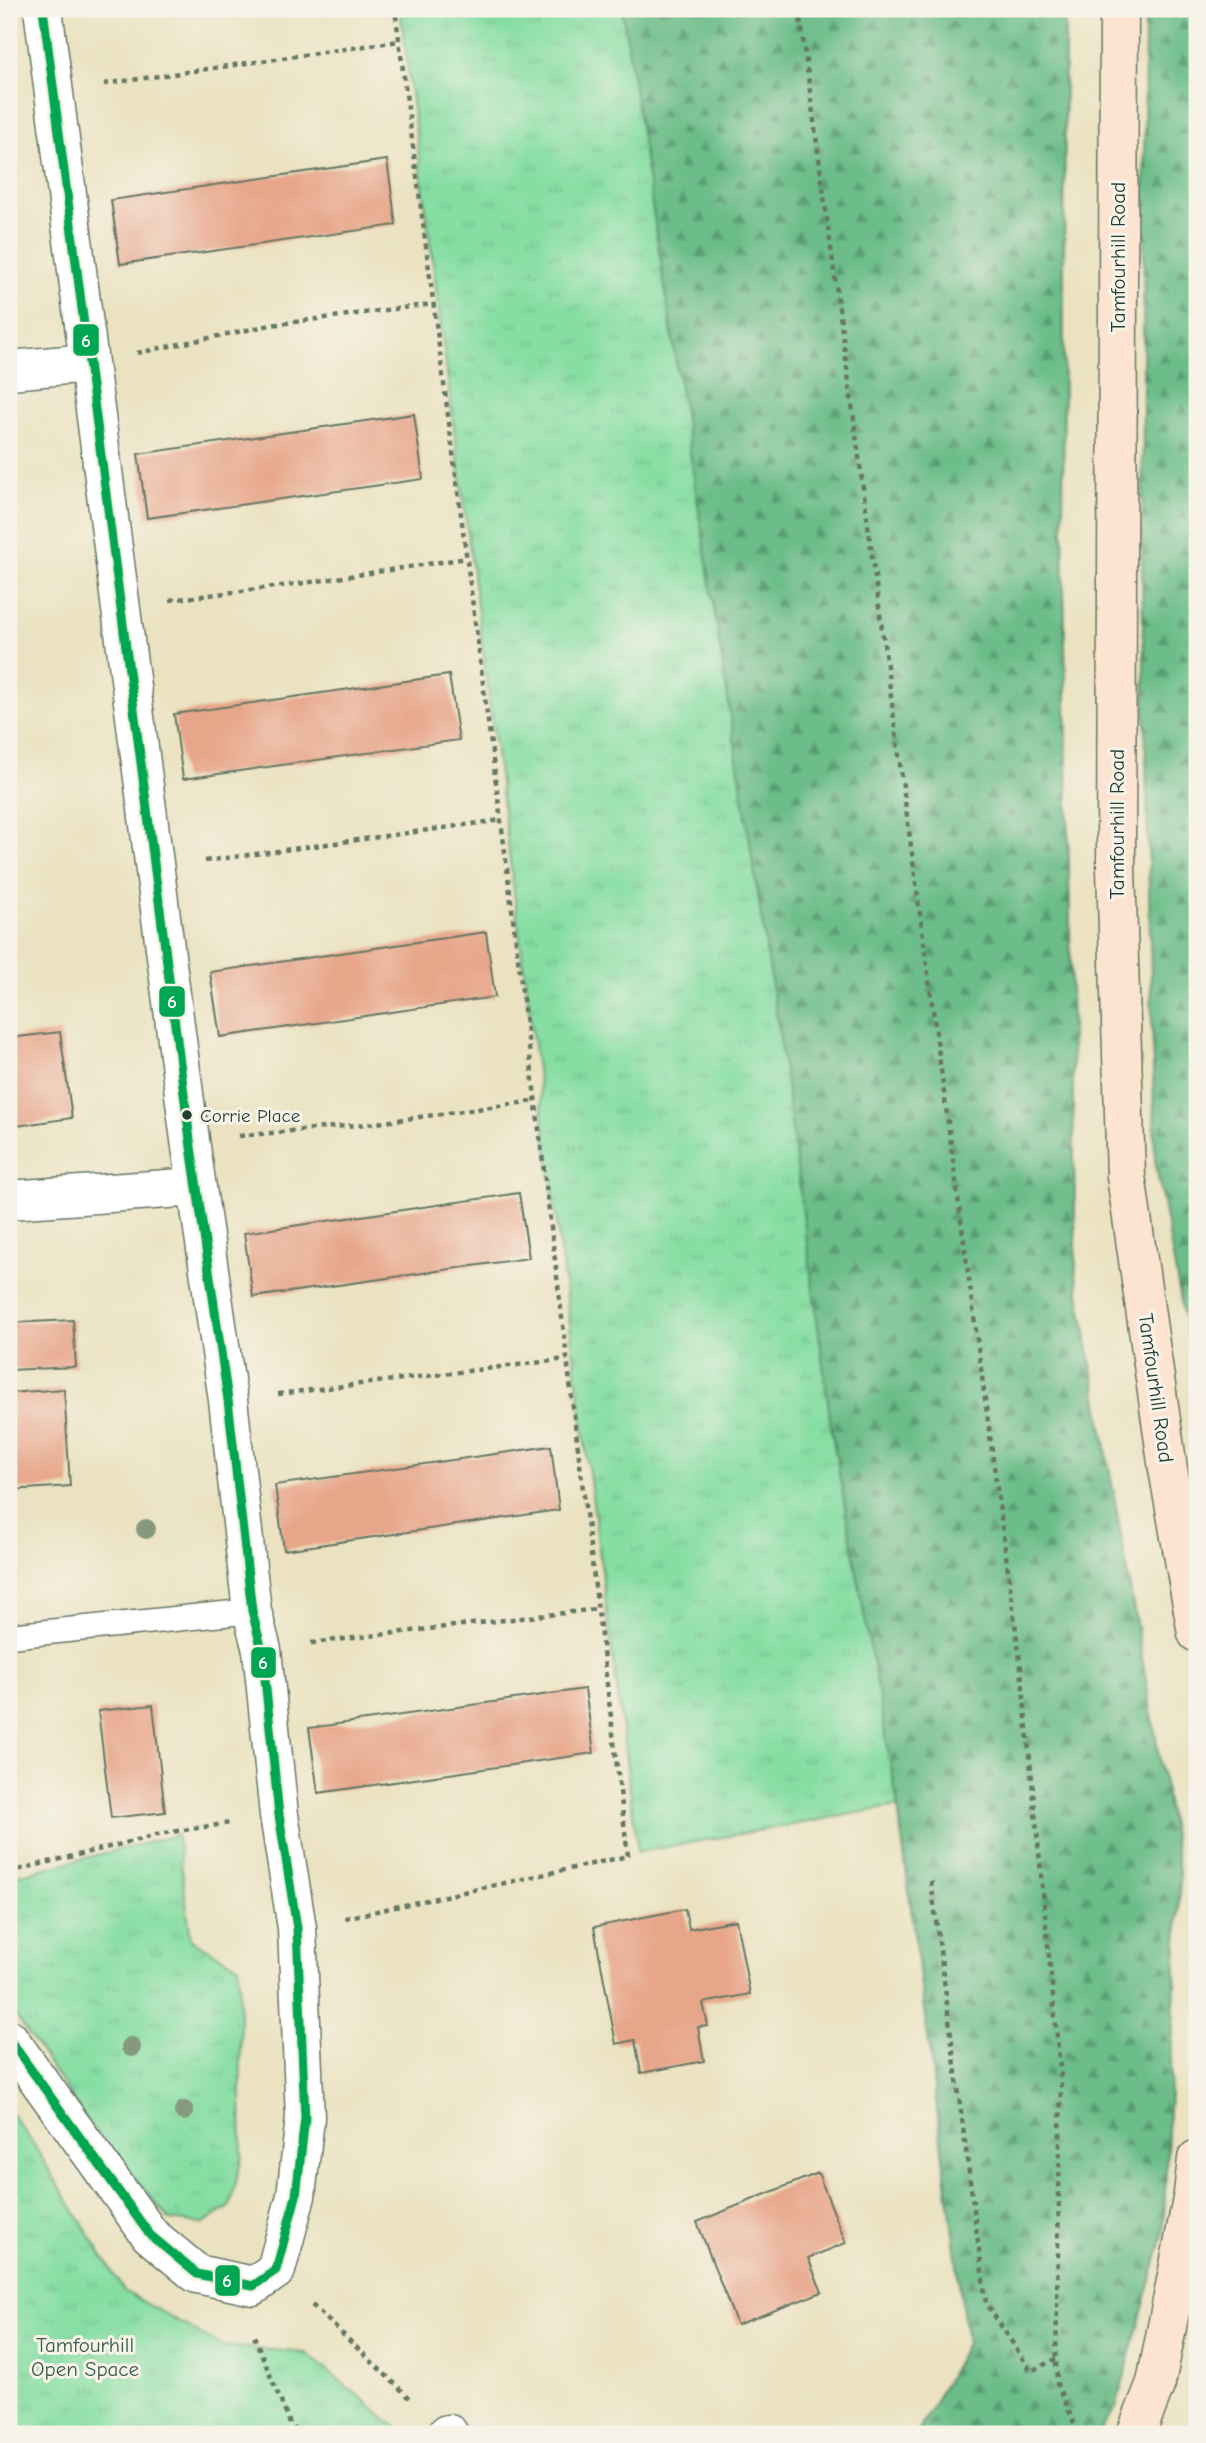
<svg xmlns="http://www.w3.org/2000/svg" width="1206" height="2443" font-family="'Comic Neue',sans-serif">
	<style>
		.grass { fill: url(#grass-tufts); stroke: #528e6c; stroke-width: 2 }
		.forest { fill: url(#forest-firs); stroke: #467d5e; stroke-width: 2 }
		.building { fill: #e7a68a }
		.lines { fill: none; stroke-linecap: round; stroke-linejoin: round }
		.service-casing { stroke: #667765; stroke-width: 27 }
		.minor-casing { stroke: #667765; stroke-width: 41 }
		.secondary-casing { stroke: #667765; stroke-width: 41 }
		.path { stroke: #667765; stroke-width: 4.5; stroke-dasharray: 5 5; stroke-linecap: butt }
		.service { stroke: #fff; stroke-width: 24 }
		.minor { stroke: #fff; stroke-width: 38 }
		.secondary { stroke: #fde4d1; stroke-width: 38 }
		.bus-1-casing { stroke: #f7f3e8; stroke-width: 14 }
		.bus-1 { stroke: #00a651; stroke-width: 9 }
		.tree { fill: #86997f }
		.bus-dot { fill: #1f3d34; stroke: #f7f3e8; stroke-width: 2.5 }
		.labels { text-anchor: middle; stroke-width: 6; stroke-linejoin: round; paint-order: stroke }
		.bus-label { font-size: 19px; fill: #1f3d34; stroke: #f7f3e8; text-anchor: start }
		.street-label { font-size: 21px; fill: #1f3d34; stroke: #f7f3e8 }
		.park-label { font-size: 21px; fill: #345d4a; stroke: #f7f3e8 }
		.line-badge { stroke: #f7f3e8; stroke-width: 2.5 }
		.badge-label { font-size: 19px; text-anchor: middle; font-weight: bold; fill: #fff }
	</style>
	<defs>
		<pattern id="grass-tufts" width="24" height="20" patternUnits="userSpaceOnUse" patternTransform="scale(1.75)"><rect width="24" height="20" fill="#86dea3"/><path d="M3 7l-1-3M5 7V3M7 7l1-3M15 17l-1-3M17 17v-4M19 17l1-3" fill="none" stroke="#73bf8d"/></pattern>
		<pattern id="forest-firs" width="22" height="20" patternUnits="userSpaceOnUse" patternTransform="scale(1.75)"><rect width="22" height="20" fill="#6cbd89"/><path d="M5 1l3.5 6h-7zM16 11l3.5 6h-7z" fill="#589b71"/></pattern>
	</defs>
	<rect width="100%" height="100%" fill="#f7f3e8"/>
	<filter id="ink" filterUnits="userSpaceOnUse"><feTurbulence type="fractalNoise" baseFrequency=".0143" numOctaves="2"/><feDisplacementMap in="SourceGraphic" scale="14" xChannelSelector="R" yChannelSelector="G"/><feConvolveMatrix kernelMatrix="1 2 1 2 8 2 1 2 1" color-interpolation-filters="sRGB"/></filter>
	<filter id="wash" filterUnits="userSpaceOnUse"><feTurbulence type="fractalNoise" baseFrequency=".00686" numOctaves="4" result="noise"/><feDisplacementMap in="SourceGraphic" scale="28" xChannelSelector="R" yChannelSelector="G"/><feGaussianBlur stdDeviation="1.57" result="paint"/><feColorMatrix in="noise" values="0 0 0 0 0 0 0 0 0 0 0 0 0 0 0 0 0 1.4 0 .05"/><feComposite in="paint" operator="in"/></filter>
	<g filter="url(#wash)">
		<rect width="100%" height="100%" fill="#eae2c0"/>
		<path class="grass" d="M 400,9 L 1065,9 L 1063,532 L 1076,1276 L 1180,1878 L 1163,2235 L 1043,2430 L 967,2342 L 898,1806 L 638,1852 Z
			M 177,1835 L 191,1940 L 239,1966 L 242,2156 L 230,2207 L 202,2224 L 170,2220 L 93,2129 L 9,2006 L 9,1877 Z
			M 9,2111 L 32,2142 L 124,2291 L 222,2346 L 306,2353 L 405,2434 L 9,2434 Z"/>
		<path class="forest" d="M 622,9 L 1065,9 L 1063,532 L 1076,1276 L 1180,1878 L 1163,2235 L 1116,2407 L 1098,2434 L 917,2434 L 967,2342 L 898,1806 L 832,1433 L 779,1032 Z
			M 1145,9 L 1197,9 L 1197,1388 L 1155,1160 L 1142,575 Z"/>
		<g id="blocks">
			<path class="building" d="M 387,160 L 396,225 L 120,264 L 111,200 Z
				M 414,414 L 423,479 L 147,518 L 138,454 Z
				M 449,675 L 459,740 L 183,779 L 174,714 Z
				M 486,932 L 495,997 L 220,1037 L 210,972 Z
				M 60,1032 L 72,1118 L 9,1127 L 9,1038 Z
				M 519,1193 L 529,1258 L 253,1297 L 244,1233 Z
				M 73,1320 L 76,1367 L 9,1370 L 9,1323 Z
				M 64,1389 L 70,1486 L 11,1490 L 9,1460 L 9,1393 Z
				M 551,1446 L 559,1510 L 284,1550 L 275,1485 Z
				M 585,1689 L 594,1753 L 318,1793 L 309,1728 Z
				M 153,1705 L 165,1812 L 111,1818 L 98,1711 Z
				M 685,1909 L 689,1929 L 736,1920 L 750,1994 L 703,2003 L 708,2026 L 698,2027 L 704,2061 L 641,2073 L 635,2040 L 616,2044 L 594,1927 Z
				M 818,2173 L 846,2243 L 808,2258 L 822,2292 L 737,2325 L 697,2222 Z"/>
		</g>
	</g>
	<g filter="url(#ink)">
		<use href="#blocks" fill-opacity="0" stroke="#667765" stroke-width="2"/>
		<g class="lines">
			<defs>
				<path id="service" d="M 9,1636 L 252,1611"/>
				<path id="minor" d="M 9,370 L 89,363
					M 9,1200 L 196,1187
					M 9,2039 L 150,2235 L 197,2274 L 253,2286 L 276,2270 L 296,2196 L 305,2118 L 297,1928 L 279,1815 L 262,1650 L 252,1611 L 228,1400 L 190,1140 L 43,9
					M 447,2434 L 449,2434"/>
				<path id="secondary" d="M 1119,9 L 1116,869 L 1126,1176 L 1168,1469 L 1197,1633
					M 1136,2434 L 1156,2383 L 1193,2194 L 1197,2159"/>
			</defs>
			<use href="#service" class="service-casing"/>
			<use href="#minor" class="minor-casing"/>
			<use href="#secondary" class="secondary-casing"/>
			<path class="path" d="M 799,9 L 1021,1668 L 1061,2078 L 1056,2359 L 1057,2384 L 1079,2434
				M 104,84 L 399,41
				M 137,353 L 271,325 L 433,304
				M 170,600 L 305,583 L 467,558
				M 205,861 L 501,820
				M 239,1136 L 377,1123 L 534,1101
				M 278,1394 L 567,1359
				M 311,1643 L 597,1609
				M 9,1872 L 165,1833 L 230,1823
				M 931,1881 L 986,2303 L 1031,2371 L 1056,2359
				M 345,1918 L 628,1856 L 504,844 L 395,9
				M 312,2305 L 412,2400
				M 254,2336 L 291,2426 L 301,2434"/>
			<use href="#service" class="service"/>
			<use href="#minor" class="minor"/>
			<use href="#secondary" class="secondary"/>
			<defs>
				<path id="bus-1" d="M 9,2039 L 150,2235 L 197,2274 L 253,2286 L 276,2270 L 296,2196 L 305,2118 L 297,1928 L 279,1815 L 262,1650 L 252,1611 L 228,1400 L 190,1140 L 43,9"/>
			</defs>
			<use href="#bus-1" class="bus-1-casing"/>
			<use href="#bus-1" class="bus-1"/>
		</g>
		<g class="tree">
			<circle cx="146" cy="1529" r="10"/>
			<circle cx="131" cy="2047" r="10"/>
			<circle cx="184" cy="2111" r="10"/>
		</g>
	</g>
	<circle class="bus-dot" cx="187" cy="1115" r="6"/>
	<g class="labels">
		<g class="bus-label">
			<text x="200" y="1122">Corrie Place</text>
		</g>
		<g class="street-label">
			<text transform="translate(1118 257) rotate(-90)" y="7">Tamfourhill Road</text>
			<text transform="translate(1117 824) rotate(-90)" y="7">Tamfourhill Road</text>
			<text transform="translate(1156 1388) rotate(82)" y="7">Tamfourhill Road</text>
		</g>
		<g class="park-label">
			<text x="85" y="2352">Tamfourhill<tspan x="85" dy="24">Open Space</tspan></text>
		</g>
	</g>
	<g class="line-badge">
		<rect x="72" y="323" width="28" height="34" rx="7" fill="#00a651"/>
		<rect x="158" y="985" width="28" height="33" rx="7" fill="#00a651"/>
		<rect x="250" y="1646" width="27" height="33" rx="7" fill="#00a651"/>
		<rect x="214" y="2264" width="27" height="33" rx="7" fill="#00a651"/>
	</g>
	<g class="badge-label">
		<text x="86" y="347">6</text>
		<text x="172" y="1008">6</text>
		<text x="263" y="1669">6</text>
		<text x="227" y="2287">6</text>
	</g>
	<rect width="1206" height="2443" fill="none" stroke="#f7f3e8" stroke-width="35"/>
</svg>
